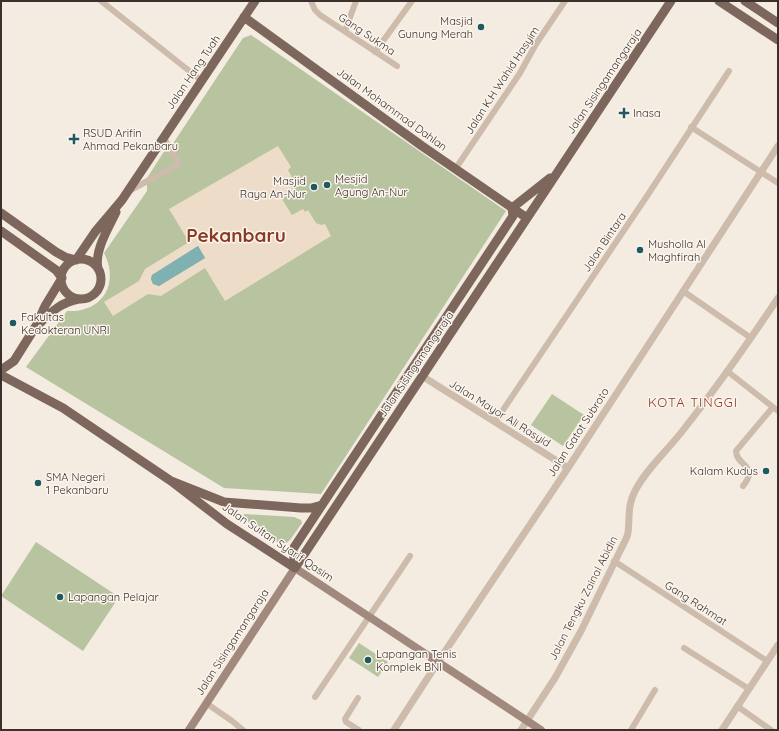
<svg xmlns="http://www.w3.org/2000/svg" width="779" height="731" font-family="Quicksand,sans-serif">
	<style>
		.green { fill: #b8c4a0 }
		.plaza { fill: #ecdcc8; fill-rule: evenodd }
		.water { fill: #7fb0b2 }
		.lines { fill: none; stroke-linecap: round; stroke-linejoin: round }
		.minor { stroke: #cdbbac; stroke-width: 6 }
		.tertiary { stroke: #cdbbac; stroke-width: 7 }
		.secondary { stroke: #a18a7d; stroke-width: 8 }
		.primary { stroke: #7d675c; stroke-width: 9 }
		.poi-dot { fill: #1f5a5e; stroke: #fbf5ee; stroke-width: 1.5 }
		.labels { text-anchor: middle; stroke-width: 3; stroke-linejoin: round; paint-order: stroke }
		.poi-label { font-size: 11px; fill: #3b302b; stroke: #fbf5ee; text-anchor: start }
		.street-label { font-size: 11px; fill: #3b302b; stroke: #fbf5ee }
		.quarter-label { font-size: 13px; letter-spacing: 1px; fill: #8c3b22; stroke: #fbf5ee }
		.town-label { font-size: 19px; font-weight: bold; fill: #8c3b22; stroke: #fbf5ee }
	</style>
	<rect width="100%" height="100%" fill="#f4ebe1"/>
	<path class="green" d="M 251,35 L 506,211 L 321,494 L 224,488 L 26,367 L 67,311 C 102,313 120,284 104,253 L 147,191 L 147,178 L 165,150 L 172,145 L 243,38 Z
		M 552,394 L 584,415 L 563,446 L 531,425 Z
		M 244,514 L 294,517 L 301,520 L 302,523 L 290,540 L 285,544 L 279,543 L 242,518 Z
		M 36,542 L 119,597 L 83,651 L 1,596 Z
		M 359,643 L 388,662 L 378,677 L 349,658 Z"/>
	<path class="plaza" d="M 278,146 L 291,167 L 288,170 L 292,177 L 287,180 L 294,191 L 282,199 L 292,215 L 303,209 L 305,212 L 308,210 L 316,223 L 321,225 L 325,224 L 331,236 L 225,301 L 205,268 L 161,296 L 148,294 L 113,316 L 104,302 L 139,281 L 145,269 L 189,242 L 169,209 ZM 198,246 L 205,258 L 159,286 L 153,284 L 151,279 L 152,275 Z"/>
	<path class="water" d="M 198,246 L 205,258 L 159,286 L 153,284 L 151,279 L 152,275 Z"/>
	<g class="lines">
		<path class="minor" d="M 101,1 L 202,81
			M 311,1 L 315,10 L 320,15 L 397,66
			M 345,31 L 356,1
			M 375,52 L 412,1
			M 691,127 L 778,183
			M 453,168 L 458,165 L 520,73 L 536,44 L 565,1
			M 129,191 L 179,164 L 164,138
			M 683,291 L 751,338
			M 727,371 L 778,411
			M 495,422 L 647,196 L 729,71
			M 743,486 C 760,465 736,466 736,451 L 773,407
			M 614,561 L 767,661
			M 684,648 L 749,689
			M 315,697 L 410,556
			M 358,698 L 345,719 L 346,722 L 359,730
			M 206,703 L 232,721 L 243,730
			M 737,706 L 771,730
			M 631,730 L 655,690"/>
		<path class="tertiary" d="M 422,376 L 568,468
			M 394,730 L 438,662 L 568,468 L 778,146
			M 521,730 L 555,678 L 581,631 L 622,547 C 624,543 627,538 628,533 C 630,518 627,506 635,491 C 647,468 668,450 684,429 C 717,387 748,343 778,298
			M 722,730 L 778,645"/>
		<path class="secondary" d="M 189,730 L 295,568 L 541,730"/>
		<path class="primary" d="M 719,1 L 778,40
			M 745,1 L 778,23
			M 244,17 L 422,146 L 527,218
			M 1,213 L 56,252 L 65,257 L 76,260
			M 1,231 L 56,270 L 62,278
			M61 279a20 20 0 1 1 40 0a20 20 0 1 1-40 0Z
			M 76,260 L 95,232 L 122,200 L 255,1
			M 98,268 C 94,251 109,227 116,212
			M 40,323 C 52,311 62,302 79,299
			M 1,370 L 14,361 L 36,326 L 45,306 L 62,278
			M 1,375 L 63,408 L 171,481 L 227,524 L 295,568
			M 171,481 L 224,502 L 301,508 L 311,508 L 322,505 L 513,216 L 512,208 L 550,178
			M 295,568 L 671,1
			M 295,568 L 293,549 L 322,505"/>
	</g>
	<g class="poi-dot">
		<circle cx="481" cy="27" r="4"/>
		<path d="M622 107h4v4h4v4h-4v4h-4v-4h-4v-4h4z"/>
		<path d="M72 133h4v4h4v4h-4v4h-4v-4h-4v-4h4z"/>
		<circle cx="327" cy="185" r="4"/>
		<circle cx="314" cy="187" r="4"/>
		<circle cx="640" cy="250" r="4"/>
		<circle cx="13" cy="323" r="4"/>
		<circle cx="766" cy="471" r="4"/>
		<circle cx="38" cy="483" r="4"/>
		<circle cx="60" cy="597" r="4"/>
		<circle cx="368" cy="660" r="4"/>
	</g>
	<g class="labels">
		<g class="poi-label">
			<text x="473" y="25" text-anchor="end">Masjid<tspan x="473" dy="13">Gunung Merah</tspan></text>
			<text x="633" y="117">Inasa</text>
			<text x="83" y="137">RSUD Arifin<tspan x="83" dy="13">Ahmad Pekanbaru</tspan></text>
			<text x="335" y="183">Mesjid<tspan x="335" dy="13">Agung An-Nur</tspan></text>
			<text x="306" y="185" text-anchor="end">Masjid<tspan x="306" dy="13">Raya An-Nur</tspan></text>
			<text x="648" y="248">Musholla Al<tspan x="648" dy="13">Maghfirah</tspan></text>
			<text x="21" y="321">Fakultas<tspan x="21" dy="13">Kedokteran UNRI</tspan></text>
			<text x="758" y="475" text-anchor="end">Kalam Kudus</text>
			<text x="46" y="481">SMA Negeri<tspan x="46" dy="13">1 Pekanbaru</tspan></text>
			<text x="68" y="601">Lapangan Pelajar</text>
			<text x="376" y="658">Lapangan Tenis<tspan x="376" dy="13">Komplek BNI</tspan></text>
		</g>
		<g class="street-label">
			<text transform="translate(367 34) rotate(34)" y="4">Gang Sukma</text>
			<text transform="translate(193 72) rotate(-56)" y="4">Jalan Hang Tuah</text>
			<text transform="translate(502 80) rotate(-57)" y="4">Jalan K.H Wahid Hasyim</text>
			<text transform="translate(604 81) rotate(-56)" y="4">Jalan Sisingamangaraja</text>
			<text transform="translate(392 109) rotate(36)" y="4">Jalan Mohammad Dahlan</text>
			<text transform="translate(604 242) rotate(-56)" y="4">Jalan Bintara</text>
			<text transform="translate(416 364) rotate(-56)" y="4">Jalan Sisingamangaraja</text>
			<text transform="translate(500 413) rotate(32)" y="4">Jalan Mayor Ali Rasyid</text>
			<text transform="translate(578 432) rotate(-57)" y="4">Jalan Gatot Subroto</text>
			<text transform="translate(278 542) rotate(34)" y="4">Jalan Sultan Syarif Qasim</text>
			<text transform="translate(583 598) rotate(-63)" y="4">Jalan Tengku Zainal Abidin</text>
			<text transform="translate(696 603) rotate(33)" y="4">Gang Rahmat</text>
			<text transform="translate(232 642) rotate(-57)" y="4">Jalan Sisingamangaraja</text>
		</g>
		<g class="quarter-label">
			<text x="693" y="407">KOTA TINGGI</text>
		</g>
		<g class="town-label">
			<text x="236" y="242">Pekanbaru</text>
		</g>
	</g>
	<rect width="779" height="731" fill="none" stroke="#3b302b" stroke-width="4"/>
</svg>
